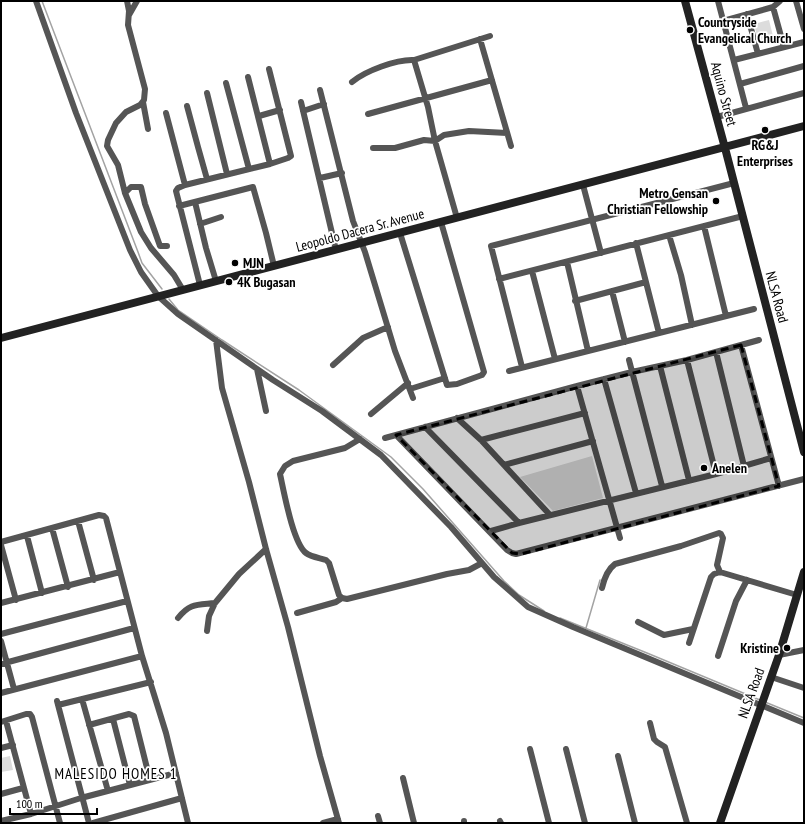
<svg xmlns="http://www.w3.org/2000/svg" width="805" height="824" font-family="'PT Sans Narrow',sans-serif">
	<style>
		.green { fill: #dcdcdc }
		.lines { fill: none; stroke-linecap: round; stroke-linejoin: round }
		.stream { stroke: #a3a3a3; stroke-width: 1.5 }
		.minor { stroke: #555; stroke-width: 6 }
		.secondary { stroke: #222; stroke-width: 8 }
		.marked { fill: #000; fill-opacity: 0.2; stroke: #000; stroke-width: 3; stroke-dasharray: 8 5; stroke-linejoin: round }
		.poi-dot { fill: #000; stroke: #fff; stroke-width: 1.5 }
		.labels { text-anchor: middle; stroke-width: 3.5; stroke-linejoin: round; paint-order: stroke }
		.poi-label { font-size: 14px; font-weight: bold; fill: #000; stroke: #fff; text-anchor: start }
		.street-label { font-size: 14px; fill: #000; stroke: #fff }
		.neighbourhood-label { font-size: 15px; letter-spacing: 1px; fill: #000; stroke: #fff }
	</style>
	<rect width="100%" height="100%" fill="#fff"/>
	<path class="green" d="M 769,20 L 774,40 L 759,44 L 754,24 Z
		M 592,456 L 603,498 L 553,511 L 520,477 Z
		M 10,756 L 13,770 L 1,772 L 1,758 Z"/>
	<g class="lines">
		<path class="stream" d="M 42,1 L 138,252 L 142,263 L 162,289
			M 169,299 L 178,310 L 222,340 L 299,390 L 391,457 L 423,489 L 504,581 L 519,595 L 544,611
			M 560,618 L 647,653 L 760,700
			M 586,628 L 600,580
			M 765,702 L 804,718"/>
		<path class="minor" d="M 36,1 L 76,113 L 130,250 L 141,272 L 158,296 L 178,314 L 273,380 L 322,411 L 381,455 L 451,527 L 494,577 L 528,607 L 573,627 L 804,723
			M 127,1 L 129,11 L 128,25 L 145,89 L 144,100 L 140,105 L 126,112 L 116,123 L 108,140 L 107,146 L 118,165 L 125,193 L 141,232 L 151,248 L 174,275 L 183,290
			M 718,1 L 746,108
			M 796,1 L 804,29
			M 773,7 L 784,47
			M 747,14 L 758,54
			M 129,15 L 137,1
			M 723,21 L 773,7 L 780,1
			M 480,39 L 511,146
			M 414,60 L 428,107 L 435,141 L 457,218
			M 734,60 L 804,42
			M 248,77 L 270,164
			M 352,82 C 365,71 397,59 414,60 L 490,36
			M 226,83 L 249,169
			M 740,84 L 804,66
			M 320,90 L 353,221 L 365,252 L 395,351 L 413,398
			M 207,93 L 227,174
			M 143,102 L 148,129
			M 301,102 L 336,250
			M 187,106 L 198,147 L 207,179
			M 303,111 L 324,104
			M 166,113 L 185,185
			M 368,114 L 492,80
			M 259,116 L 280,110
			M 717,117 L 804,93
			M 373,148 L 395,148 L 424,140 L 435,141 L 444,135 L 469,131 L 507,133
			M 320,178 L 342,173
			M 583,185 L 601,253
			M 125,193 L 131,187 L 141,187 L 145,204 L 160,246 L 167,246
			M 195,202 L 206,248 L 216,281
			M 179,206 L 253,187 L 266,233 L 274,266
			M 200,224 L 221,217
			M 704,226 L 726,316
			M 400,233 L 447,385 L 457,384 L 482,375 L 484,372 L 441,222
			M 669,235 L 681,275 L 692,325
			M 636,243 L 659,333
			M 567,262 L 588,351
			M 532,271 L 555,359
			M 499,279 L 743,216
			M 200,285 L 176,191 L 178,188 L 185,185 L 270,164 L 288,158 L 291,156 L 269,69
			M 612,291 L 625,342
			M 575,301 L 646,282
			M 216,340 L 222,388 L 249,482 L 266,549 L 288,627 L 320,756 L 339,823
			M 759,340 L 687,360 L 632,372 L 577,386 L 396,435 L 507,550 L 512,553 L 516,554 L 804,479
			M 741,345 L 779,486
			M 716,352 L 744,466
			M 629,360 L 662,486
			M 687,360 L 716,474
			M 333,365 L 363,338 L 388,327
			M 660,366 L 689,480
			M 522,367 L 491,246 L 734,183
			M 257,369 L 266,411
			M 509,371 L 754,309
			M 604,379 L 636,493
			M 577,386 L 620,538
			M 410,389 L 445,378
			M 371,414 L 408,383
			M 457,418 L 481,440 L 550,515
			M 425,427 L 519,523
			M 385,438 L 396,435
			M 360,439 L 345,448 L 293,461 L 285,466 L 280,474 C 284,492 293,543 306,553 C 311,557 320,558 326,560 L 329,563 L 339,595 L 342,598 L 347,599 L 447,574 L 469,570 L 482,563
			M 481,440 L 585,413
			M 504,465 L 593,441
			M 78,521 L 94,580
			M 52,528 L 68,587
			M 491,531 L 519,523 L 716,474 L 771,458
			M 27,536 L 42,593
			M 1,542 L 99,515 L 104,516 L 106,518 L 142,656 L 166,733 L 188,823
			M 1,545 L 16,600
			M 602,588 C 604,579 607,570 615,564 L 681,546 L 719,533 L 721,534 L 723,538 L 717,565 L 720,572
			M 1,603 L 120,572
			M 297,613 L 336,602 L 342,598
			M 178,618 C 190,603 197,605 215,603
			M 638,622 L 664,635 L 693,629
			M 207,631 L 209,616 L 215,603 L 239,574 L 266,549
			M 1,634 L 127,601
			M 1,641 L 14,689
			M 689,643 L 711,577 L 714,574 L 720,572 L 797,595
			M 779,655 L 804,650
			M 718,656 L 736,601 L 747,580
			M 1,664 L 134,628
			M 771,677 L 804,688
			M 1,693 L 142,656
			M 82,699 L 108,791
			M 57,701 L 89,823
			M 58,705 L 151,682
			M 113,719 L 130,785
			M 6,721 L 31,814
			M 1,722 L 26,714 L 30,714 L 32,717 L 60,823
			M 650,723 L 654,739 L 657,742 L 665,747 L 687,823
			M 89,725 L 129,714 L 134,716 L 150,780
			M 1,748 L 13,745
			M 530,749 L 549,823
			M 566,749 L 585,823
			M 618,756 L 635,823
			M 403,778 L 414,823
			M 1,794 L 23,788
			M 378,816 L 380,823
			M 1,821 L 31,814 L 81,798 L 176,773
			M 464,821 L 464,823
			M 500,821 L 501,823
			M 93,823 L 182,798
			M 323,823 L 338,819"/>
		<path class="secondary" d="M 685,1 L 725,148 L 804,452
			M 1,338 L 804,126
			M 720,823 L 779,655 L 804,572"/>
	</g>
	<path class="marked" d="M 741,345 L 779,486 L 521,554 L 512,553 L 396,435 Z"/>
	<g class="poi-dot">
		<circle cx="690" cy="30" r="4"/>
		<circle cx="765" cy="130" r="4"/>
		<circle cx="716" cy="201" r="4"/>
		<circle cx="235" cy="263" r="4"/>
		<circle cx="229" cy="282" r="4"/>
		<circle cx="704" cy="468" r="4"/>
		<circle cx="787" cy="648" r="4"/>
	</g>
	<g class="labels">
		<g class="poi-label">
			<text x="698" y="27">Countryside<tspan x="698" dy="16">Evangelical Church</tspan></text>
			<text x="765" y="150" text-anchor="middle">RG&amp;J<tspan x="765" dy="16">Enterprises</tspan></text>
			<text x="708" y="198" text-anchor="end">Metro Gensan<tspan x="708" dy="16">Christian Fellowship</tspan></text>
			<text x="243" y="268">MJN</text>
			<text x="237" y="287">4K Bugasan</text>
			<text x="712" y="473">Anelen</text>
			<text x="779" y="653" text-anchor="end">Kristine</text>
		</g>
		<g class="street-label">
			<text transform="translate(724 94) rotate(75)" y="5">Aquino Street</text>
			<text transform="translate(360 230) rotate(-15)" y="5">Leopoldo Dacera Sr. Avenue</text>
			<text transform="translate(777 297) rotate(75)" y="5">NLSA Road</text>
			<text transform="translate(751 693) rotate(-70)" y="5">NLSA Road</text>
		</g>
		<g class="neighbourhood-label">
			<text x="116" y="779">MALESIDO HOMES 1</text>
		</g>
	</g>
	<rect width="805" height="824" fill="none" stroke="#000000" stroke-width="4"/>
	<path d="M10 808v6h87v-6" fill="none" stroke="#000000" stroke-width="2"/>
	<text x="16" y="808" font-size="12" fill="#000000" stroke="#ffffff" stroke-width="3" paint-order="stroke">100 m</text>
</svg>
